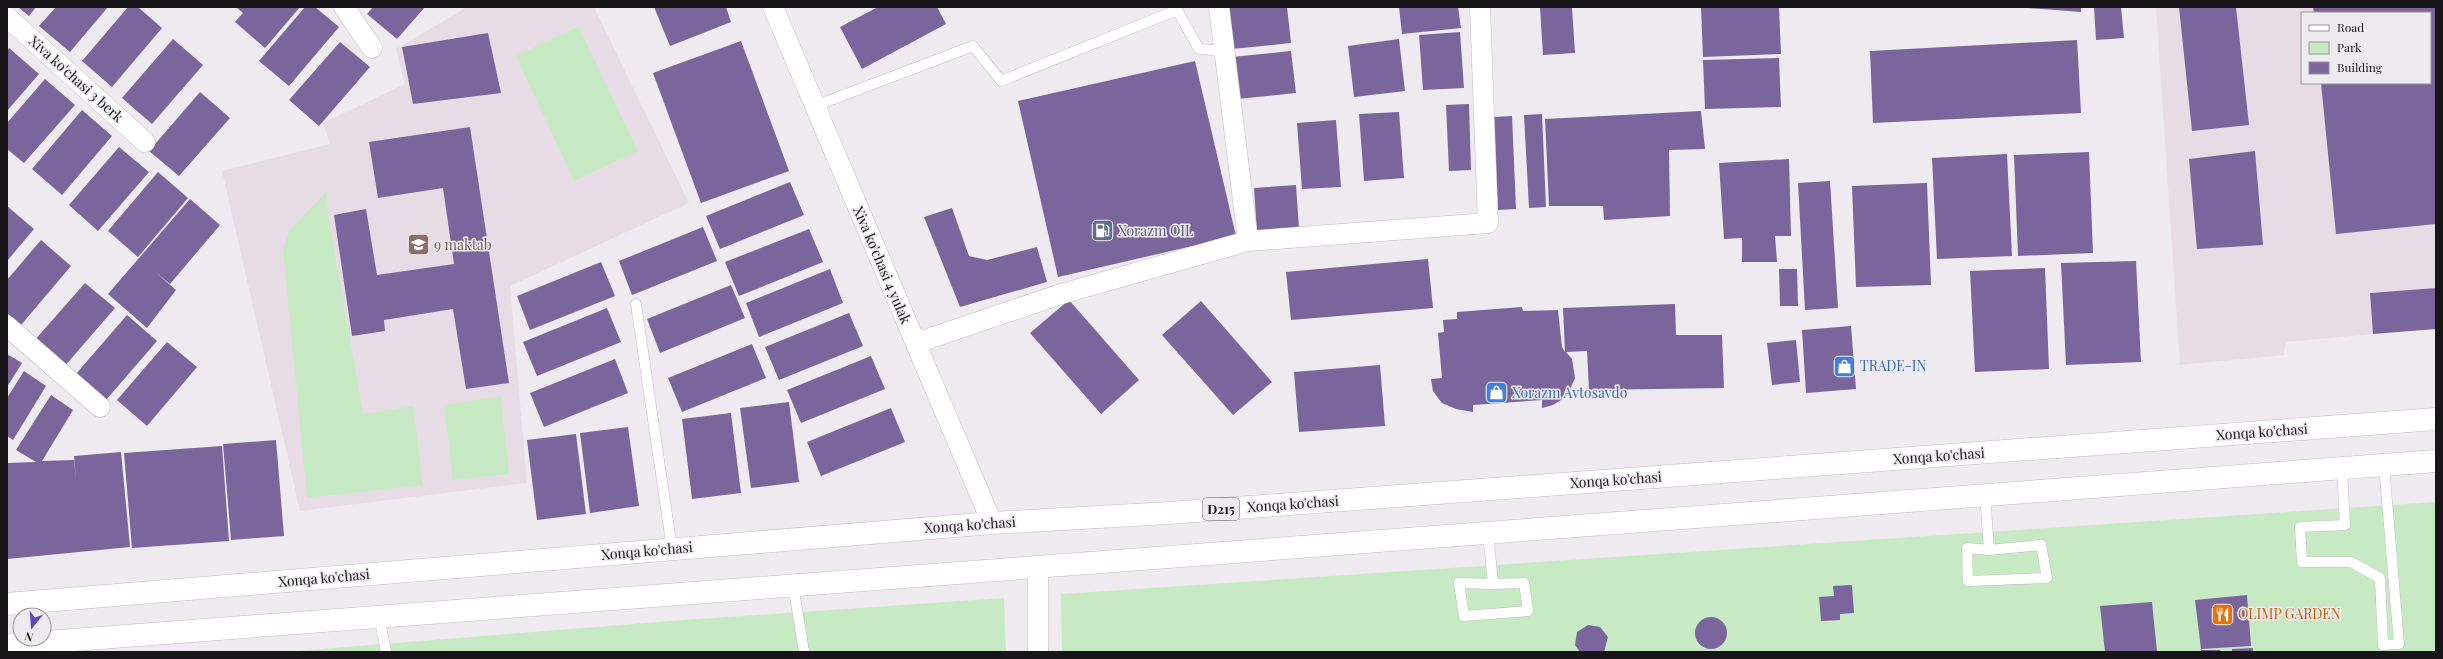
<svg xmlns="http://www.w3.org/2000/svg" width="2443" height="659" font-family="'Playfair Display',serif">
	<style>
		.built { fill: #e7dce6; fill-rule: evenodd }
		.green { fill: #c7eac4 }
		.building { fill: #7a659c }
		.lines { fill: none; stroke-linecap: round; stroke-linejoin: round }
		.lane-casing { stroke: #c1bcc1; stroke-width: 11 }
		.street-casing { stroke: #c1bcc1; stroke-width: 21 }
		.primary-casing { stroke: #c1bcc1; stroke-width: 23 }
		.lane { stroke: #fff; stroke-width: 10 }
		.street { stroke: #fff; stroke-width: 20 }
		.primary { stroke: #fff; stroke-width: 22 }
		.labels { text-anchor: middle; stroke-width: 3; stroke-linejoin: round; paint-order: stroke }
		.shield { fill: #efeaef; stroke: #585558; stroke-width: 1 }
		.shield-label { font-size: 13px; font-weight: bold; fill: #171517 }
		.street-label { font-size: 14px; fill: #171517; stroke: #efeaef }
		.service-label { font-size: 14px; fill: #4e5e75; stroke: #efeaef; text-anchor: start }
		.education-label { font-size: 14px; fill: #785e54; stroke: #efeaef; text-anchor: start }
		.shop-label { font-size: 14px; fill: #366cbe; stroke: #efeaef; text-anchor: start }
		.food-label { font-size: 14px; fill: #c56008; stroke: #efeaef; text-anchor: start }
	</style>
	<rect width="100%" height="100%" fill="#efeaef"/>
	<path class="built" d="M 467,7 L 594,7 L 689,203 L 510,286 L 527,483 L 300,511 L 222,171 L 330,144 L 323,123 L 405,84 L 396,49 Z
		M 2156,7 L 2436,7 L 2436,288 L 2370,293 L 2373,334 L 2286,342 L 2284,355 L 2180,365 ZM 2302,13 L 2430,13 L 2430,83 L 2302,83 Z"/>
	<path class="green" d="M 578,26 L 638,151 L 574,181 L 516,56 Z
		M 327,191 L 328,214 L 363,414 L 413,406 L 423,485 L 307,498 L 283,249 L 289,231 Z
		M 501,396 L 509,474 L 453,480 L 444,405 Z
		M 2436,502 L 2436,652 L 1062,652 L 1061,594 Z
		M 1004,598 L 1006,652 L 284,652 L 670,621 Z"/>
	<path class="building" d="M 18,7 L 36,7 L 29,16 Z
		M 56,7 L 108,7 L 70,52 L 39,26 Z
		M 128,7 L 138,7 L 162,28 L 112,87 L 82,61 Z
		M 236,7 L 300,7 L 265,48 L 235,22 L 243,13 Z
		M 305,7 L 315,7 L 339,27 L 289,86 L 259,61 Z
		M 373,7 L 425,7 L 397,39 L 367,14 Z
		M 654,7 L 726,7 L 731,22 L 670,46 Z
		M 878,7 L 937,7 L 946,24 L 862,69 L 840,27 Z
		M 1228,7 L 1287,7 L 1291,43 L 1232,49 Z
		M 1399,7 L 1458,7 L 1461,28 L 1402,34 Z
		M 1540,7 L 1572,7 L 1575,53 L 1543,55 Z
		M 1779,7 L 1781,54 L 1703,57 L 1701,8 Z
		M 2015,7 L 2081,7 L 2081,12 Z
		M 2094,7 L 2121,7 L 2124,38 L 2096,40 Z
		M 2179,7 L 2236,7 L 2249,125 L 2192,131 Z
		M 2313,7 L 2436,7 L 2436,224 L 2336,234 L 2321,83 L 2430,83 L 2430,13 L 2314,13 Z
		M 1460,32 L 1464,88 L 1423,90 L 1419,35 Z
		M 488,33 L 501,93 L 413,104 L 402,47 Z
		M 173,39 L 203,65 L 152,124 L 122,98 Z
		M 1399,39 L 1405,91 L 1354,97 L 1348,46 Z
		M 2077,40 L 2081,113 L 1873,123 L 1870,51 Z
		M 741,41 L 789,171 L 701,203 L 653,73 Z
		M 340,42 L 370,67 L 319,126 L 289,100 Z
		M 9,48 L 39,74 L 7,111 L 7,51 Z
		M 1291,51 L 1296,93 L 1237,99 L 1232,57 Z
		M 1779,58 L 1781,107 L 1705,109 L 1703,60 Z
		M 1195,61 L 1236,236 L 1058,277 L 1018,101 Z
		M 45,79 L 75,105 L 24,163 L 7,149 L 7,123 Z
		M 200,92 L 230,118 L 179,176 L 149,151 Z
		M 1469,104 L 1471,170 L 1449,171 L 1446,105 Z
		M 82,110 L 112,136 L 62,195 L 32,169 Z
		M 1701,111 L 1705,149 L 1669,150 L 1670,216 L 1604,220 L 1603,206 L 1549,206 L 1545,119 Z
		M 1399,112 L 1404,178 L 1364,181 L 1359,114 Z
		M 1542,114 L 1546,207 L 1529,208 L 1524,115 Z
		M 1512,116 L 1516,209 L 1498,210 L 1494,117 Z
		M 1336,120 L 1341,187 L 1302,189 L 1297,123 Z
		M 470,127 L 509,383 L 466,389 L 453,309 L 384,320 L 385,331 L 352,336 L 334,215 L 366,209 L 377,275 L 454,264 L 443,188 L 378,198 L 369,142 Z
		M 119,147 L 149,172 L 98,231 L 69,205 Z
		M 2255,151 L 2263,245 L 2197,249 L 2189,159 Z
		M 2089,152 L 2093,253 L 2018,256 L 2014,155 Z
		M 2007,154 L 2012,256 L 1937,259 L 1932,158 Z
		M 1789,159 L 1791,236 L 1775,236 L 1777,262 L 1742,262 L 1742,238 L 1724,239 L 1719,163 Z
		M 158,172 L 188,198 L 138,257 L 108,231 Z
		M 1830,181 L 1838,308 L 1805,310 L 1798,183 Z
		M 790,182 L 804,215 L 720,249 L 706,216 Z
		M 1927,183 L 1931,285 L 1856,287 L 1852,186 Z
		M 1296,185 L 1299,228 L 1257,232 L 1254,188 Z
		M 190,199 L 220,225 L 170,284 L 154,271 L 176,290 L 147,328 L 108,294 Z
		M 7,206 L 34,229 L 7,261 Z
		M 952,208 L 969,256 L 987,260 L 1037,247 L 1047,282 L 960,307 L 924,217 Z
		M 703,227 L 717,261 L 632,295 L 619,261 Z
		M 809,229 L 823,262 L 739,296 L 725,262 Z
		M 41,240 L 71,266 L 21,325 L 7,313 L 7,280 Z
		M 1428,259 L 1433,308 L 1291,320 L 1286,272 Z
		M 2136,261 L 2141,362 L 2066,365 L 2061,263 Z
		M 601,262 L 615,296 L 530,330 L 517,296 Z
		M 2045,268 L 2049,369 L 1975,372 L 1970,271 Z
		M 830,269 L 843,303 L 759,337 L 746,303 Z
		M 1779,269 L 1797,269 L 1798,306 L 1780,306 Z
		M 85,283 L 115,308 L 64,367 L 34,341 Z
		M 731,285 L 745,318 L 660,353 L 647,319 Z
		M 2436,288 L 2436,329 L 2373,334 L 2370,293 Z
		M 1069,300 L 1139,380 L 1101,414 L 1030,333 Z
		M 1201,301 L 1272,382 L 1233,415 L 1162,335 Z
		M 1675,304 L 1676,335 L 1722,335 L 1724,388 L 1589,390 L 1587,351 L 1566,352 L 1572,359 L 1575,378 L 1567,396 L 1553,405 L 1542,408 L 1542,400 L 1473,405 L 1473,412 L 1456,409 L 1442,403 L 1433,391 L 1431,379 L 1442,378 L 1438,333 L 1444,332 L 1443,320 L 1457,319 L 1457,312 L 1522,307 L 1523,311 L 1558,310 L 1562,347 L 1565,352 L 1563,308 Z
		M 607,308 L 621,342 L 537,376 L 523,342 Z
		M 849,313 L 863,346 L 779,380 L 765,347 Z
		M 127,315 L 157,341 L 106,400 L 76,374 Z
		M 1851,326 L 1856,389 L 1806,393 L 1802,330 Z
		M 1796,340 L 1800,382 L 1772,385 L 1767,343 Z
		M 167,342 L 197,367 L 147,426 L 117,400 Z
		M 752,344 L 766,378 L 682,412 L 668,378 Z
		M 7,354 L 22,363 L 7,387 Z
		M 871,356 L 885,389 L 801,423 L 787,390 Z
		M 615,359 L 628,393 L 544,427 L 530,393 Z
		M 1380,365 L 1385,426 L 1299,432 L 1294,372 Z
		M 24,371 L 46,386 L 13,440 L 7,436 L 7,398 Z
		M 51,395 L 73,410 L 42,461 L 74,460 L 76,480 L 74,456 L 121,452 L 130,547 L 7,559 L 7,463 L 36,462 L 16,450 Z
		M 789,402 L 799,482 L 751,488 L 740,408 Z
		M 891,408 L 905,442 L 821,476 L 807,442 Z
		M 731,413 L 741,493 L 692,499 L 682,419 Z
		M 628,427 L 639,506 L 590,513 L 580,433 Z
		M 576,434 L 586,514 L 537,520 L 527,440 Z
		M 276,440 L 284,536 L 231,540 L 223,444 Z
		M 222,446 L 229,541 L 132,548 L 124,453 Z
		M 1852,585 L 1854,613 L 1840,614 L 1840,620 L 1821,621 L 1819,597 L 1834,596 L 1833,586 Z
		M 2247,595 L 2251,646 L 2201,649 L 2195,600 Z
		M 2152,602 L 2157,652 L 2105,652 L 2100,606 Z
		M1695 633a16 16 0 1 1 32 0a16 16 0 1 1-32 0Z
		M 1588,625 L 1600,627 L 1608,637 L 1604,652 L 1580,652 L 1575,645 L 1577,632 Z
		M 2253,648 L 2253,652 L 2232,652 L 2232,649 Z
		M 2201,650 L 2220,650 L 2221,652 L 2201,652 Z"/>
	<g class="lines">
		<defs>
			<path id="lane" d="M 815,106 L 973,46 L 1001,81 L 1177,10 L 1199,49 L 1224,51
				M 636,304 L 672,549
				M 2342,468 L 2345,525 L 2300,527 L 2302,562 L 2351,562 L 2380,578 L 2383,645 L 2399,644 L 2384,465
				M 1985,495 L 1989,550 L 2041,545 L 2047,578 L 1968,581 L 1967,548 L 1989,550
				M 1488,532 L 1493,584 L 1459,583 L 1464,616 L 1528,611 L 1524,583 L 1493,584
				M 793,584 L 804,652
				M 379,616 L 386,652"/>
			<path id="street" d="M 344,7 L 372,48
				M 773,7 L 992,523
				M 1219,7 L 1248,241
				M 7,17 L 145,142
				M 7,326 L 100,407
				M 916,343 L 1061,294 L 1248,241 L 1488,223 L 1480,7
				M 1038,566 L 1038,652"/>
			<path id="primary" d="M 7,604 L 992,523 L 1169,513 L 2436,419
				M 7,645 L 2436,461"/>
		</defs>
		<use href="#lane" class="lane-casing"/>
		<use href="#street" class="street-casing"/>
		<use href="#primary" class="primary-casing"/>
		<use href="#lane" class="lane"/>
		<use href="#street" class="street"/>
		<use href="#primary" class="primary"/>
	</g>
	<defs>
		<symbol id="fuel-square" viewBox="-11 -11 22 22"><rect x="-9" y="-9" width="18" height="18" rx="4" fill="#5c6f8a" stroke="#efeaef"/><path d="M-5.5-6h7V0h2V4h1.3V-2.5L3-4.5l.8-.8L6-3V5H2.5V1h-1V6h-7ZM-4.2-4.7v3.2H.2V-4.7Z" fill="#fff"/></symbol>
		<symbol id="school-square" viewBox="-11 -11 22 22"><rect x="-9" y="-9" width="18" height="18" rx="4" fill="#8d6e63" stroke="#efeaef"/><path d="M0-5L7-2L0 1L-7-2ZM-4 1L0 2.5L4 1V4Q0 6-4 4Z" fill="#fff"/></symbol>
		<symbol id="shop-square" viewBox="-11 -11 22 22"><rect x="-9" y="-9" width="18" height="18" rx="4" fill="#3f7fe0" stroke="#efeaef"/><path d="M-5-2.5h2.3a2.7 3.5 0 0 1 5.4 0H5L5.5 6h-11ZM-1.5-2.5h3a1.5 2.3 0 0 0-3 0Z" fill="#fff"/></symbol>
		<symbol id="restaurant-square" viewBox="-11 -11 22 22"><rect x="-9" y="-9" width="18" height="18" rx="4" fill="#e8710a" stroke="#efeaef"/><path d="M-5-6h1v4h1v-4h1v4h1v-4h1v5L-1.5 .5V6h-2V.5L-5-1ZM5-6V6H3V1.5H1.5Q1.5-4 5-6Z" fill="#fff"/></symbol>
	</defs>
	<g fill-rule="evenodd">
		<use href="#fuel-square" x="1090" y="218" width="25" height="25"/>
		<use href="#school-square" x="406" y="232" width="25" height="25"/>
		<use href="#shop-square" x="1832" y="354" width="25" height="25"/>
		<use href="#shop-square" x="1484" y="380" width="25" height="25"/>
		<use href="#restaurant-square" x="2210" y="602" width="25" height="25"/>
	</g>
	<g class="labels">
		<rect class="shield" x="1203" y="498" width="36" height="22" rx="3"/>
		<g class="shield-label">
			<text x="1221" y="514">D215</text>
		</g>
		<g class="street-label">
			<text transform="translate(76 79) rotate(42)" y="5">Xiva ko'chasi 3 berk</text>
			<text transform="translate(882 265) rotate(67)" y="5">Xiva ko'chasi 4 yulak</text>
			<text transform="translate(2262 432) rotate(-4)" y="5">Xonqa ko'chasi</text>
			<text transform="translate(1939 456) rotate(-4)" y="5">Xonqa ko'chasi</text>
			<text transform="translate(1616 480) rotate(-4)" y="5">Xonqa ko'chasi</text>
			<text transform="translate(1293 504) rotate(-4)" y="5">Xonqa ko'chasi</text>
			<text transform="translate(970 525) rotate(-4)" y="5">Xonqa ko'chasi</text>
			<text transform="translate(647 551) rotate(-5)" y="5">Xonqa ko'chasi</text>
			<text transform="translate(324 578) rotate(-5)" y="5">Xonqa ko'chasi</text>
		</g>
		<g class="service-label">
			<text x="1118" y="236">Xorazm OIL</text>
		</g>
		<g class="education-label">
			<text x="434" y="250">9 maktab</text>
		</g>
		<g class="shop-label">
			<text x="1860" y="371">TRADE-IN</text>
			<text x="1512" y="398">Xorazm Avtosavdo</text>
		</g>
		<g class="food-label">
			<text x="2238" y="619">OLIMP GARDEN</text>
		</g>
	</g>
	<rect width="2443" height="659" fill="none" stroke="#171517" stroke-width="16"/>
	<rect x="2301" y="12" width="130" height="72" fill="#efeaef" stroke="#999599"/>
	<rect x="2309" y="25" width="20" height="6" fill="#ffffff" stroke="#999599"/>
	<text x="2337" y="32" font-size="12" fill="#171517">Road</text>
	<rect x="2309" y="42" width="20" height="12" fill="#c7eac4" stroke="#999599"/>
	<text x="2337" y="52" font-size="12" fill="#171517">Park</text>
	<rect x="2309" y="62" width="20" height="12" fill="#7a659c" stroke="#999599"/>
	<text x="2337" y="72" font-size="12" fill="#171517">Building</text>
	<g transform="translate(32 627) rotate(197)"><circle r="19" fill="#efeaef" stroke="#999599"/>
	<path d="M0-3L7 15L0 10L-7 15Z" fill="#5d49c1"/>
	<text y="-6" font-size="11" font-weight="bold" text-anchor="middle" fill="#171517">N</text>
	</g>
</svg>
